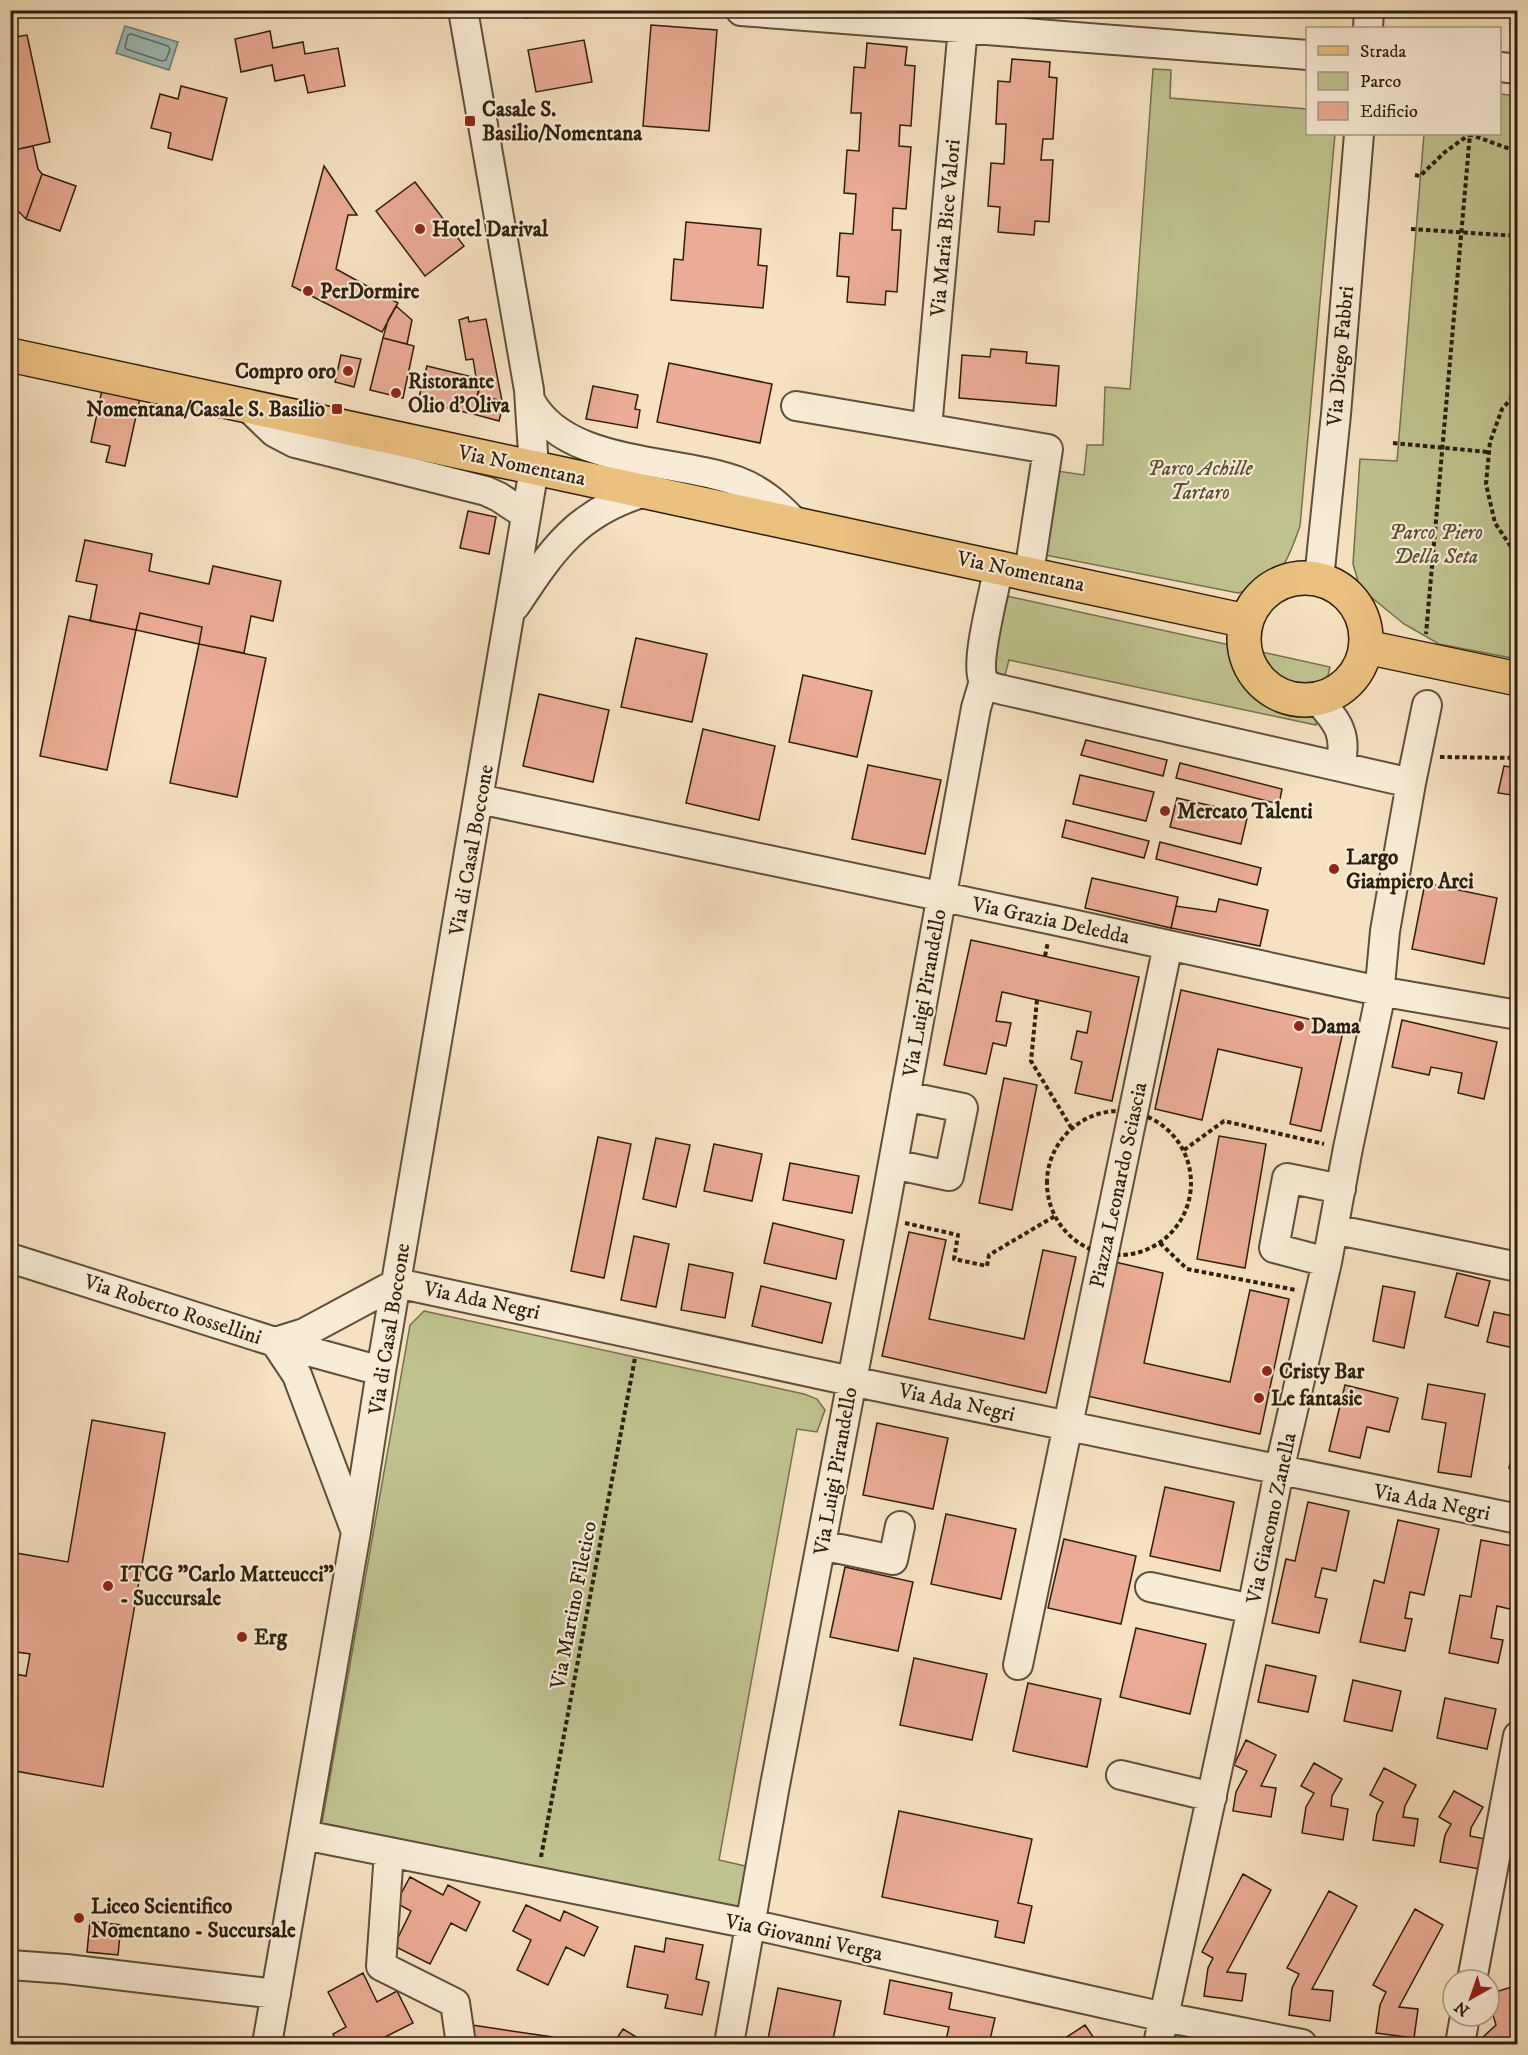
<svg xmlns="http://www.w3.org/2000/svg" width="1528" height="2055" font-family="'IM FELL DW Pica',serif">
	<style>
		.green { fill: #c0c290; stroke: #76704e; stroke-width: 1.5 }
		.water { fill: #9dbdb6; stroke: #707d72; stroke-width: 1.5 }
		.lines { fill: none; stroke-linecap: round; stroke-linejoin: round }
		.shore { stroke: #656e61; stroke-width: 1.5 }
		.building { fill: #eaac94; stroke: #2d1e0c; stroke-width: 1.5 }
		.minor-casing { stroke: #5f4f39; stroke-width: 32 }
		.major-casing { stroke: #2d1e0c; stroke-width: 36 }
		.path { stroke: #2d1e0c; stroke-width: 4; stroke-dasharray: 4.5 3; stroke-linecap: butt }
		.minor { stroke: #f9ecd6; stroke-width: 28 }
		.major { stroke: #ebc180; stroke-width: 33 }
		.poi-dot { fill: #8f2418; stroke: #f9ecd6; stroke-width: 2 }
		.labels { text-anchor: middle; stroke-width: 4.5; stroke-linejoin: round; paint-order: stroke }
		.poi-label { font-size: 21px; font-weight: bold; fill: #2d1e0c; stroke: #f9ecd6; text-anchor: start }
		.street-label { font-size: 21px; fill: #2d1e0c; stroke: #f9ecd6 }
		.park-label { font-size: 21px; font-style: italic; fill: #594f34; stroke: #f9ecd6 }
	</style>
	<rect width="100%" height="100%" fill="#f6e2c0"/>
	<filter id="stains"><feTurbulence type="fractalNoise" baseFrequency=".00333" numOctaves="4"/><feColorMatrix values="0 0 0 0 .2 0 0 0 0 .09 0 0 0 0 .02 0 0 0 .5 -.17"/></filter>
	<radialGradient id="worn" r=".72"><stop offset=".6" stop-color="#630" stop-opacity="0"/><stop offset="1" stop-color="#630" stop-opacity=".3"/></radialGradient>
	<path class="green" d="M 1153,69 L 1171,70 L 1170,98 L 1307,109 L 1308,134 L 1335,134 L 1300,526 C 1292,548 1284,575 1261,587 C 1255,590 1245,591 1238,593 L 1045,555 L 1057,471 L 1084,475 L 1087,445 L 1103,445 L 1105,387 L 1130,389 Z
		M 1500,94 L 1518,96 L 1517,659 L 1439,644 L 1404,624 L 1360,588 L 1353,564 L 1360,459 L 1397,461 L 1424,134 L 1500,134 Z
		M 1002,595 L 1330,667 L 1316,725 L 1009,660 L 1005,675 L 990,674 Z
		M 424,1311 L 804,1394 L 817,1399 L 825,1410 L 817,1432 L 797,1429 L 719,1860 L 745,1866 L 751,1876 L 747,1912 L 322,1823 L 410,1325 Z"/>
	<path class="water" d="M 125,26 L 178,42 L 169,70 L 116,53 Z"/>
	<g class="lines">
		<path class="shore" d="M 131,34 L 168,46 L 170,49 L 166,60 L 162,61 L 126,49 L 125,47 L 128,35 Z"/>
	</g>
	<path class="building" d="M 525,10 L 569,10 L 526,18 Z
		M 1511,10 L 1518,10 L 1518,30 L 1510,30 Z
		M 651,25 L 717,30 L 709,131 L 643,126 Z
		M 270,31 L 273,48 L 303,42 L 305,54 L 338,48 L 345,86 L 308,93 L 304,75 L 275,81 L 272,65 L 241,72 L 235,39 Z
		M 27,35 L 50,142 L 10,151 L 10,38 Z
		M 584,40 L 592,82 L 536,92 L 528,50 Z
		M 867,43 L 907,47 L 905,65 L 915,66 L 911,126 L 900,125 L 899,146 L 911,147 L 906,209 L 893,208 L 892,230 L 901,230 L 897,292 L 886,291 L 885,305 L 847,302 L 849,277 L 837,276 L 840,233 L 853,234 L 856,194 L 844,193 L 847,150 L 859,151 L 861,113 L 851,113 L 854,67 L 865,68 Z
		M 1012,59 L 1050,62 L 1049,77 L 1057,78 L 1053,139 L 1043,139 L 1041,160 L 1053,160 L 1049,222 L 1035,221 L 1034,235 L 998,232 L 1000,207 L 988,206 L 991,163 L 1004,164 L 1006,124 L 996,124 L 998,81 L 1010,82 Z
		M 181,86 L 227,98 L 212,160 L 168,148 L 171,133 L 151,128 L 160,94 L 178,99 Z
		M 33,146 L 38,169 L 42,174 L 26,219 L 10,203 L 10,151 Z
		M 324,166 L 357,215 L 348,215 L 336,269 L 398,303 L 382,332 L 292,286 Z
		M 42,174 L 76,186 L 60,231 L 26,219 Z
		M 415,182 L 464,246 L 425,276 L 376,211 Z
		M 686,222 L 761,229 L 758,265 L 767,266 L 763,308 L 671,300 L 674,259 L 683,260 Z
		M 396,306 L 412,320 L 407,344 L 383,338 L 388,320 Z
		M 468,317 L 469,322 L 486,319 L 502,401 L 478,395 L 481,379 L 476,377 L 473,359 L 466,360 L 459,320 Z
		M 383,338 L 414,346 L 403,398 L 370,390 Z
		M 991,349 L 1027,352 L 1026,363 L 1059,366 L 1056,406 L 959,398 L 962,355 L 990,357 Z
		M 341,355 L 361,359 L 354,387 L 335,382 Z
		M 669,363 L 772,384 L 760,443 L 657,422 Z
		M 427,366 L 481,379 L 473,414 L 418,401 Z
		M 593,386 L 638,395 L 635,409 L 640,410 L 637,428 L 586,419 Z
		M 102,390 L 140,398 L 125,466 L 106,462 L 110,446 L 91,442 Z
		M 478,395 L 504,402 L 499,421 L 473,414 Z
		M 468,511 L 496,517 L 489,554 L 460,548 Z
		M 85,540 L 152,554 L 149,571 L 209,584 L 213,566 L 281,581 L 273,621 L 251,616 L 244,653 L 199,644 L 202,627 L 140,613 L 136,630 L 90,621 L 97,585 L 76,581 Z
		M 140,613 L 202,627 L 199,644 L 136,630 Z
		M 69,616 L 136,630 L 107,770 L 40,756 Z
		M 636,638 L 707,654 L 692,722 L 621,707 Z
		M 199,644 L 266,658 L 237,797 L 170,783 Z
		M 803,675 L 872,691 L 857,757 L 789,742 Z
		M 539,694 L 609,710 L 593,782 L 523,766 Z
		M 703,729 L 775,746 L 759,820 L 686,803 Z
		M 1086,740 L 1167,760 L 1163,776 L 1081,755 Z
		M 1180,763 L 1282,789 L 1279,804 L 1176,778 Z
		M 868,765 L 941,780 L 925,854 L 852,839 Z
		M 1504,766 L 1518,768 L 1518,796 L 1498,793 Z
		M 1080,775 L 1154,792 L 1146,821 L 1073,804 Z
		M 1177,798 L 1248,814 L 1241,844 L 1170,827 Z
		M 1066,820 L 1149,841 L 1144,858 L 1062,837 Z
		M 1160,842 L 1261,868 L 1257,885 L 1156,859 Z
		M 1092,878 L 1178,897 L 1171,928 L 1085,908 Z
		M 1425,883 L 1497,898 L 1484,964 L 1412,949 Z
		M 1219,899 L 1268,910 L 1260,946 L 1171,928 L 1176,906 L 1216,912 Z
		M 971,940 L 1139,977 L 1112,1101 L 1075,1093 L 1082,1062 L 1071,1059 L 1077,1031 L 1087,1033 L 1091,1012 L 1002,992 L 996,1021 L 1011,1023 L 1006,1046 L 993,1043 L 986,1074 L 944,1065 Z
		M 1181,990 L 1344,1027 L 1321,1131 L 1290,1124 L 1302,1068 L 1218,1049 L 1202,1120 L 1155,1109 Z
		M 1402,1020 L 1497,1042 L 1484,1099 L 1458,1093 L 1462,1073 L 1431,1067 L 1429,1075 L 1392,1067 Z
		M 1004,1078 L 1037,1085 L 1012,1210 L 979,1203 Z
		M 1219,1136 L 1266,1144 L 1245,1268 L 1197,1259 Z
		M 598,1137 L 631,1144 L 604,1278 L 571,1271 Z
		M 656,1138 L 690,1145 L 676,1207 L 643,1199 Z
		M 714,1144 L 762,1154 L 752,1201 L 704,1191 Z
		M 790,1163 L 859,1176 L 852,1213 L 783,1200 Z
		M 773,1223 L 844,1240 L 836,1279 L 764,1263 Z
		M 909,1232 L 946,1240 L 929,1319 L 1024,1339 L 1043,1250 L 1076,1257 L 1046,1393 L 882,1356 Z
		M 634,1236 L 669,1244 L 656,1307 L 621,1300 Z
		M 1115,1262 L 1163,1273 L 1144,1363 L 1230,1382 L 1250,1290 L 1289,1299 L 1260,1434 L 1087,1396 Z
		M 689,1264 L 733,1273 L 725,1318 L 681,1310 Z
		M 1457,1273 L 1490,1281 L 1478,1326 L 1445,1317 Z
		M 761,1286 L 831,1303 L 822,1343 L 752,1326 Z
		M 1383,1286 L 1415,1292 L 1404,1348 L 1373,1341 Z
		M 1494,1312 L 1518,1317 L 1518,1349 L 1487,1342 Z
		M 1428,1384 L 1485,1394 L 1471,1477 L 1438,1472 L 1446,1423 L 1422,1419 Z
		M 1345,1385 L 1398,1398 L 1389,1432 L 1367,1427 L 1360,1458 L 1329,1451 Z
		M 92,1420 L 165,1433 L 103,1787 L 10,1770 L 10,1673 L 26,1676 L 30,1654 L 10,1651 L 10,1552 L 68,1562 Z
		M 877,1423 L 948,1438 L 933,1509 L 863,1495 Z
		M 1518,1432 L 1518,1471 L 1509,1468 Z
		M 1165,1487 L 1234,1502 L 1220,1571 L 1150,1556 Z
		M 1308,1502 L 1349,1511 L 1336,1571 L 1322,1568 L 1315,1597 L 1327,1599 L 1319,1633 L 1272,1623 L 1286,1559 L 1295,1561 Z
		M 946,1514 L 1016,1529 L 1001,1599 L 931,1584 Z
		M 1398,1520 L 1439,1529 L 1424,1595 L 1410,1592 L 1405,1618 L 1412,1619 L 1405,1651 L 1360,1642 L 1374,1580 L 1384,1583 Z
		M 1064,1539 L 1136,1556 L 1121,1624 L 1048,1608 Z
		M 1481,1540 L 1518,1547 L 1518,1593 L 1514,1610 L 1497,1606 L 1491,1638 L 1503,1640 L 1498,1663 L 1449,1653 L 1460,1595 L 1471,1597 Z
		M 845,1567 L 913,1582 L 898,1651 L 830,1637 Z
		M 1136,1628 L 1206,1644 L 1190,1714 L 1120,1697 Z
		M 914,1658 L 987,1674 L 972,1740 L 900,1725 Z
		M 1266,1665 L 1316,1676 L 1308,1712 L 1258,1702 Z
		M 1353,1680 L 1401,1691 L 1392,1731 L 1344,1721 Z
		M 1028,1683 L 1101,1699 L 1087,1767 L 1013,1751 Z
		M 1445,1698 L 1496,1709 L 1487,1749 L 1437,1738 Z
		M 1246,1740 L 1276,1755 L 1261,1786 L 1276,1788 L 1271,1817 L 1233,1811 L 1236,1792 L 1247,1771 L 1234,1765 Z
		M 1314,1763 L 1342,1779 L 1332,1796 L 1331,1806 L 1348,1809 L 1343,1840 L 1302,1833 L 1306,1807 L 1314,1793 L 1301,1786 Z
		M 1384,1768 L 1416,1785 L 1405,1806 L 1403,1817 L 1418,1819 L 1414,1846 L 1373,1840 L 1377,1814 L 1383,1802 L 1370,1795 Z
		M 1454,1791 L 1483,1807 L 1471,1828 L 1470,1836 L 1490,1840 L 1485,1870 L 1440,1862 L 1445,1835 L 1451,1824 L 1439,1817 Z
		M 899,1811 L 1032,1839 L 1018,1903 L 1032,1906 L 1024,1943 L 995,1937 L 998,1921 L 882,1897 Z
		M 1243,1874 L 1271,1890 L 1227,1972 L 1246,1974 L 1242,2001 L 1204,1996 L 1208,1968 L 1213,1958 L 1202,1952 Z
		M 410,1877 L 443,1895 L 448,1885 L 480,1902 L 466,1931 L 451,1923 L 430,1964 L 394,1946 L 411,1911 L 396,1903 Z
		M 1329,1891 L 1357,1906 L 1312,1989 L 1333,1991 L 1330,2021 L 1289,2015 L 1292,1988 L 1299,1974 L 1287,1968 Z
		M 526,1905 L 560,1921 L 564,1911 L 598,1927 L 584,1956 L 566,1947 L 548,1985 L 517,1970 L 531,1940 L 513,1931 Z
		M 1415,1909 L 1443,1925 L 1399,2007 L 1418,2009 L 1414,2038 L 1376,2033 L 1380,2005 L 1386,1992 L 1373,1985 Z
		M 90,1921 L 121,1925 L 118,1955 L 87,1952 Z
		M 666,1938 L 703,1945 L 696,1979 L 709,1982 L 702,2015 L 665,2008 L 668,1995 L 627,1987 L 635,1946 L 664,1952 Z
		M 363,1973 L 377,2002 L 397,1991 L 413,2023 L 383,2038 L 387,2044 L 338,2044 L 333,2034 L 346,2027 L 328,1992 Z
		M 890,1980 L 952,1993 L 949,2009 L 995,2018 L 989,2044 L 945,2044 L 949,2027 L 884,2014 Z
		M 1518,1985 L 1518,2044 L 1488,2044 L 1482,2038 L 1496,2025 L 1489,2002 L 1489,1994 Z
		M 778,1988 L 841,2001 L 832,2044 L 767,2044 Z
		M 472,2025 L 552,2037 L 551,2044 L 469,2044 Z
		M 1085,2025 L 1098,2044 L 1056,2044 Z
		M 623,2029 L 648,2044 L 613,2044 Z"/>
	<g class="lines">
		<defs>
			<path id="minor" d="M 741,11 L 1308,55
				M 1368,28 L 1369,10
				M 1500,67 L 1518,69
				M 530,400 C 564,466 674,458 737,481 C 761,490 778,505 796,524
				M 796,406 L 1048,449 L 1029,573
				M 248,407 L 274,432 L 295,443 L 486,491 L 499,497 L 526,515
				M 927,428 L 963,27
				M 999,566 C 995,589 975,661 983,679 C 986,687 996,688 1003,690 L 1411,783
				M 1319,579 L 1336,414 L 1359,134
				M 515,606 C 552,550 577,512 645,492
				M 1317,699 C 1338,722 1348,735 1340,766
				M 479,799 L 1053,920 L 1379,991 L 1518,1015
				M 893,1164 L 949,1176 L 963,1108 L 905,1096
				M 1333,1229 L 1518,1267
				M 10,1258 L 275,1342 L 381,1371
				M 1327,1262 L 1274,1248 L 1287,1178 L 1341,1189
				M 397,1283 L 851,1381 L 1518,1519
				M 275,1342 L 297,1375 L 356,1532
				M 275,1342 L 304,1333 L 397,1283
				M 821,1545 L 893,1560 L 900,1526
				M 1150,1587 L 1252,1609
				M 1018,1665 L 1168,945
				M 1121,1775 L 1212,1797
				M 304,1835 L 750,1924 L 1164,2017 L 1302,2044
				M 389,1852 L 381,1966 L 455,2003 L 461,2044
				M 10,1965 L 66,1969 L 276,1994
				M 1472,1980 L 1518,1736
				M 267,2044 L 356,1532 L 381,1371 L 534,469 L 529,390 L 463,10
				M 729,2044 L 775,1785 L 883,1218 L 976,708 L 984,681
				M 1158,2044 L 1252,1609 L 1279,1471 L 1327,1262 L 1348,1148 L 1378,1007 L 1385,931 L 1411,783 L 1427,705
				M 1460,2044 L 1465,2016"/>
			<path id="major" d="M 10,355 L 1246,621
				M1244 639a61 61 0 1 1 122 0a61 61 0 1 1-122 0Z
				M 1366,647 L 1518,679"/>
		</defs>
		<use href="#minor" class="minor-casing"/>
		<use href="#major" class="major-casing"/>
		<path class="path" d="M 1469,134 L 1518,152
			M 1415,175 L 1420,176 L 1445,152 L 1470,134 L 1426,634
			M 1411,229 L 1518,236
			M 1518,391 L 1502,409 L 1490,442 L 1486,484 L 1495,523 L 1518,557
			M 1393,443 L 1488,452
			M 1440,757 L 1518,758
			M 1045,956 L 1048,942
			M 1037,1000 L 1031,1061 L 1072,1129
			M1047 1183a72 72 0 1 1 144 0a72 72 0 1 1-144 0Z
			M 1184,1150 L 1224,1121 L 1324,1144
			M 905,1223 L 958,1235 L 954,1259 L 987,1266 L 989,1255 L 1055,1216
			M 1160,1243 L 1187,1269 L 1296,1290
			M 541,1857 L 635,1358"/>
		<use href="#minor" class="minor"/>
		<use href="#major" class="major"/>
	</g>
	<g class="poi-dot">
		<rect x="464" y="115" width="12" height="12" rx="3"/>
		<circle cx="420" cy="229" r="6"/>
		<circle cx="308" cy="291" r="6"/>
		<circle cx="348" cy="371" r="6"/>
		<circle cx="396" cy="393" r="6"/>
		<rect x="331" y="403" width="12" height="12" rx="3"/>
		<circle cx="1165" cy="811" r="6"/>
		<circle cx="1334" cy="869" r="6"/>
		<circle cx="1299" cy="1026" r="6"/>
		<circle cx="1267" cy="1371" r="6"/>
		<circle cx="1259" cy="1398" r="6"/>
		<circle cx="108" cy="1586" r="6"/>
		<circle cx="242" cy="1637" r="6"/>
		<circle cx="79" cy="1918" r="6"/>
	</g>
	<g class="labels">
		<g class="poi-label">
			<text x="482" y="116">Casale S.<tspan x="482" dy="24">Basilio/Nomentana</tspan></text>
			<text x="432" y="236">Hotel Darival</text>
			<text x="320" y="298">PerDormire</text>
			<text x="336" y="378" text-anchor="end">Compro oro</text>
			<text x="408" y="388">Ristorante<tspan x="408" dy="24">Olio d'Oliva</tspan></text>
			<text x="325" y="416" text-anchor="end">Nomentana/Casale S. Basilio</text>
			<text x="1177" y="818">Mercato Talenti</text>
			<text x="1346" y="864">Largo<tspan x="1346" dy="24">Giampiero Arci</tspan></text>
			<text x="1311" y="1033">Dama</text>
			<text x="1279" y="1378">Cristy Bar</text>
			<text x="1271" y="1405">Le fantasie</text>
			<text x="120" y="1581">ITCG "Carlo Matteucci"<tspan x="120" dy="24">- Succursale</tspan></text>
			<text x="254" y="1644">Erg</text>
			<text x="91" y="1913">Liceo Scientifico<tspan x="91" dy="24">Nomentano - Succursale</tspan></text>
		</g>
		<g class="street-label">
			<text transform="translate(945 228) rotate(-85)" y="7">Via Maria Bice Valori</text>
			<text transform="translate(1340 356) rotate(-85)" y="7">Via Diego Fabbri</text>
			<text transform="translate(522 465) rotate(12)" y="7">Via Nomentana</text>
			<text transform="translate(1021 571) rotate(12)" y="7">Via Nomentana</text>
			<text transform="translate(471 850) rotate(-80)" y="7">Via di Casal Boccone</text>
			<text transform="translate(1051 920) rotate(12)" y="7">Via Grazia Deledda</text>
			<text transform="translate(924 993) rotate(-80)" y="7">Via Luigi Pirandello</text>
			<text transform="translate(1118 1185) rotate(-78)" y="7">Piazza Leonardo Sciascia</text>
			<text transform="translate(482 1300) rotate(12)" y="7">Via Ada Negri</text>
			<text transform="translate(173 1309) rotate(18)" y="7">Via Roberto Rossellini</text>
			<text transform="translate(389 1329) rotate(-81)" y="7">Via di Casal Boccone</text>
			<text transform="translate(957 1402) rotate(12)" y="7">Via Ada Negri</text>
			<text transform="translate(835 1471) rotate(-80)" y="7">Via Luigi Pirandello</text>
			<text transform="translate(1432 1502) rotate(11)" y="7">Via Ada Negri</text>
			<text transform="translate(1271 1518) rotate(-78)" y="7">Via Giacomo Zanella</text>
			<text transform="translate(573 1605) rotate(-79)" y="7">Via Martino Filetico</text>
			<text transform="translate(804 1937) rotate(12)" y="7">Via Giovanni Verga</text>
		</g>
		<g class="park-label">
			<text x="1200" y="475">Parco Achille<tspan x="1200" dy="24">Tartaro</tspan></text>
			<text x="1436" y="539">Parco Piero<tspan x="1436" dy="24">Della Seta</tspan></text>
		</g>
	</g>
	<rect width="1528" height="2055" fill="none" stroke="#f6e2c0" stroke-width="36"/>
	<rect x="12" y="12" width="1504" height="2031" fill="none" stroke="#2d1e0c" stroke-width="3"/>
	<rect x="18" y="18" width="1492" height="2019" fill="none" stroke="#2d1e0c" stroke-width="1.5"/>
	<rect x="1306" y="27" width="195" height="108" fill="#f9ecd6" stroke="#a79a85" stroke-width="1.5"/>
	<rect x="1318" y="46" width="30" height="9" fill="#ebc180" stroke="#a79a85" stroke-width="1.5"/>
	<text x="1360" y="57" font-size="18" fill="#2d1e0c">Strada</text>
	<rect x="1318" y="72" width="30" height="18" fill="#c0c290" stroke="#a79a85" stroke-width="1.5"/>
	<text x="1360" y="87" font-size="18" fill="#2d1e0c">Parco</text>
	<rect x="1318" y="102" width="30" height="18" fill="#eaac94" stroke="#a79a85" stroke-width="1.5"/>
	<text x="1360" y="117" font-size="18" fill="#2d1e0c">Edificio</text>
	<g transform="translate(1471 1998) rotate(220)"><circle r="28" fill="#f9ecd6" stroke="#a79a85" stroke-width="1.5"/>
	<path d="M0-4.5L10 22L0 15L-10 22Z" fill="#8f2418"/>
	<text y="-9" font-size="16" font-weight="bold" text-anchor="middle" fill="#2d1e0c">N</text>
	</g>
	<rect width="100%" height="100%" filter="url(#stains)"/>
	<rect width="100%" height="100%" fill="url(#worn)"/>
</svg>
